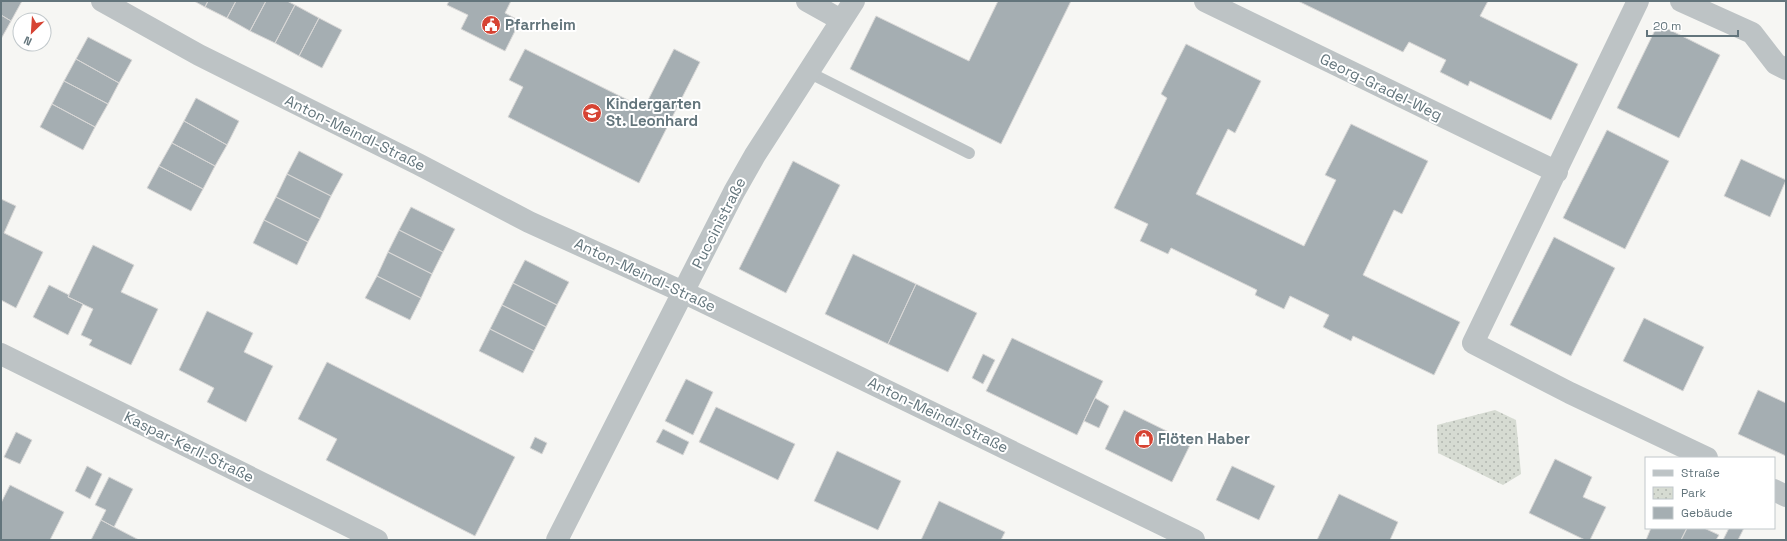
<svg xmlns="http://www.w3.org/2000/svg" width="1787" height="541" font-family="'Space Grotesk',sans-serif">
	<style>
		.park { fill: url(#park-dots) }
		.building { fill: #a5aeb2; stroke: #d8d7d6 }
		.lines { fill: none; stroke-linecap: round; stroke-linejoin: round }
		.service { stroke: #bdc3c5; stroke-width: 12 }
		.minor { stroke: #bdc3c5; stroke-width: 22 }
		.labels { text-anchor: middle; stroke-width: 4; stroke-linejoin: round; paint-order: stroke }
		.poi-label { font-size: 15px; font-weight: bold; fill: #63757c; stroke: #fff; text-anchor: start }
		.street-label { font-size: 15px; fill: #63757c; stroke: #fff }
	</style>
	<defs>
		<pattern id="park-dots" width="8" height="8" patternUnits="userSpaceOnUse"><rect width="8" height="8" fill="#d6dbd2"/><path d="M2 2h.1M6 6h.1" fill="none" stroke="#b1b6af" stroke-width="1.8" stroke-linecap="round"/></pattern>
	</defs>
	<rect width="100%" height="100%" fill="#f6f6f3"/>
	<path class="park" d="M 1495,410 L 1516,420 L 1521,474 L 1503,485 L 1438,453 L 1437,425 Z"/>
	<path class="building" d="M 1,1 L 22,1 L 11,21 L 1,15 Z
		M 194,1 L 208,1 L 205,7 Z
		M 208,1 L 236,1 L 227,18 L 205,7 Z
		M 236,1 L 266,1 L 250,31 L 227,18 Z
		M 266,1 L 287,1 L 295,5 L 275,43 L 250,31 Z
		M 449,1 L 511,1 L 505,13 L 520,21 L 505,51 L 461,29 L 468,15 L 447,5 Z
		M 998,1 L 1071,1 L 1001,144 L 850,69 L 876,16 L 969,61 Z
		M 1298,1 L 1488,1 L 1480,16 L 1578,64 L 1551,120 L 1470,81 L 1468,86 L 1440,72 L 1446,60 L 1409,42 L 1403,52 Z
		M 295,5 L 319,18 L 299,56 L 275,43 Z
		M 1,15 L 11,21 L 1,39 Z
		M 319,18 L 342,30 L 322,68 L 299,56 Z
		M 1658,24 L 1720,55 L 1679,138 L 1617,108 Z
		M 88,37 L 132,60 L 119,83 L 76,59 Z
		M 1186,44 L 1261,81 L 1235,133 L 1228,129 L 1196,194 L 1304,246 L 1336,180 L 1325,175 L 1351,124 L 1428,161 L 1402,214 L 1394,210 L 1363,275 L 1460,322 L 1434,375 L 1353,336 L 1351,341 L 1323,327 L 1329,315 L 1290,296 L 1284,309 L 1255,295 L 1257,290 L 1171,248 L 1168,254 L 1140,241 L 1148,224 L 1114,208 L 1167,98 L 1161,94 Z
		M 525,49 L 644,108 L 674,49 L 700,62 L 639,183 L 508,117 L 523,87 L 509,80 Z
		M 76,59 L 119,83 L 108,104 L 64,81 Z
		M 64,81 L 108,104 L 95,127 L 52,104 Z
		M 196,98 L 239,121 L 227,145 L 184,121 Z
		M 52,104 L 95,127 L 83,150 L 40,127 Z
		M 184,121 L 227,145 L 215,166 L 172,143 Z
		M 1607,130 L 1669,161 L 1625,249 L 1563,218 Z
		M 172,143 L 215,166 L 203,189 L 159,166 Z
		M 299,151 L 343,174 L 331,196 L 287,174 Z
		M 1741,159 L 1786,180 L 1770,217 L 1724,196 Z
		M 793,161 L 840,185 L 786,293 L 739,269 Z
		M 159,166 L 203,189 L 191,211 L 147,188 Z
		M 287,174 L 331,196 L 320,219 L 276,197 Z
		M 276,197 L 320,219 L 308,242 L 264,220 Z
		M 1,199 L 16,206 L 4,233 L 43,252 L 16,308 L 1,300 Z
		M 411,207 L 455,229 L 443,252 L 399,230 Z
		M 264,220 L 308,242 L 297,265 L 253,243 Z
		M 399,230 L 443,252 L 432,274 L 388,252 Z
		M 1554,237 L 1615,268 L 1571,356 L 1510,325 Z
		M 93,245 L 134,265 L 121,292 L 158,309 L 131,365 L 89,345 L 92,340 L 81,335 L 93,309 L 68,297 Z
		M 388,252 L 432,274 L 421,298 L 377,276 Z
		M 853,254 L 916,284 L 888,344 L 825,314 Z
		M 525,260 L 569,282 L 557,305 L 513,283 Z
		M 377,276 L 421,298 L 410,320 L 365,298 Z
		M 513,283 L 557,305 L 546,327 L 502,305 Z
		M 916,284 L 977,313 L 948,372 L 888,344 Z
		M 49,285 L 69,295 L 68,297 L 83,304 L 68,335 L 33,317 Z
		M 502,305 L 546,327 L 534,351 L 490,329 Z
		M 207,311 L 253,333 L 244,352 L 273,366 L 246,422 L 207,402 L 214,388 L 179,370 Z
		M 1644,318 L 1704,347 L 1683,391 L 1623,361 Z
		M 490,329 L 534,351 L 523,373 L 479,351 Z
		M 1012,338 L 1103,381 L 1077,435 L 986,391 Z
		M 983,354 L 995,360 L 983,384 L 972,378 Z
		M 327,362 L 515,457 L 475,536 L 326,460 L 337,439 L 298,419 Z
		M 686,379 L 713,392 L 693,435 L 665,421 Z
		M 1758,390 L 1786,403 L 1786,456 L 1738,434 Z
		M 1095,398 L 1109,406 L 1099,428 L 1084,421 Z
		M 716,407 L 795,444 L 778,480 L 699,442 Z
		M 1124,410 L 1191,443 L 1172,482 L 1105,449 Z
		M 663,429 L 689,442 L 683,455 L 656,442 Z
		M 16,432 L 32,440 L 20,464 L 4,457 Z
		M 535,437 L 547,443 L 542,454 L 530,448 Z
		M 837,451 L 901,481 L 878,530 L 814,501 Z
		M 1555,459 L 1592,477 L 1583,497 L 1606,507 L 1590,540 L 1585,540 L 1529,513 Z
		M 87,466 L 102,474 L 90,499 L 75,491 Z
		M 1232,466 L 1275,486 L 1259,520 L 1216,500 Z
		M 109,477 L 133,489 L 114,527 L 101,520 L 106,510 L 95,505 Z
		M 10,485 L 64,512 L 50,540 L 1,540 L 1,503 Z
		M 1339,494 L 1398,522 L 1390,540 L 1317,540 Z
		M 939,501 L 1005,532 L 1001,540 L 921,540 Z
		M 101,520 L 114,527 L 139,540 L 91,540 Z
		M 1651,528 L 1687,528 L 1681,540 L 1646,540 Z
		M 1687,528 L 1704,528 L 1719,535 L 1716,540 L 1681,540 Z
		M 1729,528 L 1744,528 L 1738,540 L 1723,540 Z"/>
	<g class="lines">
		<path class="service" d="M 808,72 L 969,153"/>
		<path class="minor" d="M 102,1 L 199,55 L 418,164 L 529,222 L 683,292 L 1194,540
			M 807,1 L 841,20
			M 1205,1 L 1557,172
			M 1638,1 L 1473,343 L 1570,393 L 1707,458
			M 1681,1 L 1752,33 L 1776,64 L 1786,69
			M 1,354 L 377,540
			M 1774,490 L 1786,496
			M 557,540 L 734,192 L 755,155 L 854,1"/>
	</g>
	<defs>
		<symbol id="civic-disc" viewBox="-11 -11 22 22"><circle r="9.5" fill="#d64333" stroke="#fff"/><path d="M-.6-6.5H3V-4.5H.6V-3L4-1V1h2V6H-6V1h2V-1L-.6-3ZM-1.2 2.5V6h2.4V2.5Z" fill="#fff"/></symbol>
		<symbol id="school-disc" viewBox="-11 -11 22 22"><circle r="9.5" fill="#d64333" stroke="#fff"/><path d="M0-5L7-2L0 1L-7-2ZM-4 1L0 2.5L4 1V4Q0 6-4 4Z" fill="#fff"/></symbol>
		<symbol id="shop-disc" viewBox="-11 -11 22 22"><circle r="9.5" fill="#d64333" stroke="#fff"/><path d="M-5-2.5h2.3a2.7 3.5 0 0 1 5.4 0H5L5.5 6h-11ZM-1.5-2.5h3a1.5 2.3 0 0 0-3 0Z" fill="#fff"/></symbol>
	</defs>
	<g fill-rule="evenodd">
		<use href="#civic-disc" x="480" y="14" width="22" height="22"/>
		<use href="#school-disc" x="581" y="102" width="22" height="22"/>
		<use href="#shop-disc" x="1133" y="428" width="22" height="22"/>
	</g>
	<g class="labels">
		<g class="poi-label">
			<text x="505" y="30">Pfarrheim</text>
			<text x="606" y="109">Kindergarten<tspan x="606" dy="17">St. Leonhard</tspan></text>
			<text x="1158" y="444">Flöten Haber</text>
		</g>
		<g class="street-label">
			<text transform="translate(1381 87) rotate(26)" y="5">Georg-Gradel-Weg</text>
			<text transform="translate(355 133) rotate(26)" y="5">Anton-Meindl-Straße</text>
			<text transform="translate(719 223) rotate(-63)" y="5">Puccinistraße</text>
			<text transform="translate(645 275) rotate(25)" y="5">Anton-Meindl-Straße</text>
			<text transform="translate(938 415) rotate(26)" y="5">Anton-Meindl-Straße</text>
			<text transform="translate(189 447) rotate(26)" y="5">Kaspar-Kerll-Straße</text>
		</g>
	</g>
	<rect width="1787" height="541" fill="none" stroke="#63757c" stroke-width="4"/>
	<rect x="1645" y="457" width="130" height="72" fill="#ffffff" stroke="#c1c8cb"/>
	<rect x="1653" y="470" width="20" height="6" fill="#bdc3c5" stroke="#c1c8cb"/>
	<text x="1681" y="477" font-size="12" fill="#63757c">Straße</text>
	<rect x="1653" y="487" width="20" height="12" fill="url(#park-dots)" stroke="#c1c8cb"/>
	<text x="1681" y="497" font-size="12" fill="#63757c">Park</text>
	<rect x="1653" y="507" width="20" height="12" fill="#a5aeb2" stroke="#c1c8cb"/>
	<text x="1681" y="517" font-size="12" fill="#63757c">Gebäude</text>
	<g transform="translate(32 32) rotate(205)"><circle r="19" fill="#ffffff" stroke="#c1c8cb"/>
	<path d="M0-3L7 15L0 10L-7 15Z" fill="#d64333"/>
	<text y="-6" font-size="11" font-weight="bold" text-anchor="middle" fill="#63757c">N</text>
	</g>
	<path d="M1647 30v6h91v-6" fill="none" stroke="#63757c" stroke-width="2"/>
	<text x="1653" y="30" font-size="12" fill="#63757c" stroke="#ffffff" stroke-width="3" paint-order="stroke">20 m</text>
</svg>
